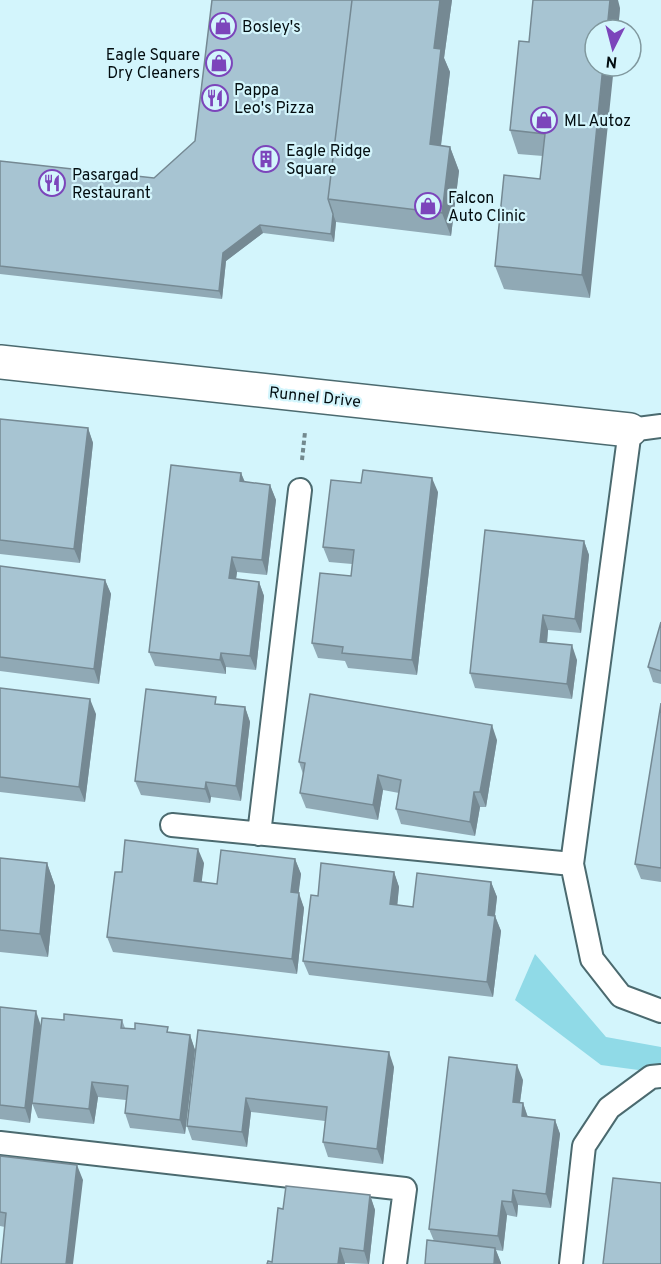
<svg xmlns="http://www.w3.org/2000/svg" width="661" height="1264" font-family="Overpass,sans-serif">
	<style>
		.green { fill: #90dae7 }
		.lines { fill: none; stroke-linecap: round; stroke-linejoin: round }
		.lane-casing { stroke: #4b6a6f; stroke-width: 26 }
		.street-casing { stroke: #4b6a6f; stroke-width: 36 }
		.path { stroke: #72898e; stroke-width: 4; stroke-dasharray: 4.5 3; stroke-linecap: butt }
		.lane { stroke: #fff; stroke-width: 22 }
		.street { stroke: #fff; stroke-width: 33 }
		.wall { fill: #90a9b5 }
		.shaded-wall { fill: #758993 }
		.building { fill: #a7c4d2; stroke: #758993; stroke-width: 1.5 }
		.labels { text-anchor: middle; stroke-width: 4.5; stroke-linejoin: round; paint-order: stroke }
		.poi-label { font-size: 16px; fill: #030d10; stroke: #d3f5fc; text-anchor: start }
		.street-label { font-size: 16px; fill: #030d10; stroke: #d3f5fc }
	</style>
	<rect width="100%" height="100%" fill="#d3f5fc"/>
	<path class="green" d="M 535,954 L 606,1037 L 661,1047 L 661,1073 L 601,1065 L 515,1000 Z"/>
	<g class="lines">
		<defs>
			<path id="lane" d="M 661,426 L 630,430 L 572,864 L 592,959 L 621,996 L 661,1011
				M 172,825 L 572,864
				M 259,834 L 300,490
				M 0,1143 L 405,1189 L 395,1264
				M 571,1264 L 584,1146 L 609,1108 L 651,1077 L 661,1076"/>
			<path id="street" d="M 0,362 L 630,430"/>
		</defs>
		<use href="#lane" class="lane-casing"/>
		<use href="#street" class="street-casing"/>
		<path class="path" d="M 302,460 L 305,432"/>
		<use href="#lane" class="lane"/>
		<use href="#street" class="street"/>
	</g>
	<path class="wall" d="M 212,0 L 452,0 L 444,58 L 450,72 L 441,146 L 450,147 L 459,171 L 451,236 L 336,222 L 334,242 L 263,233 L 226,261 L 222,299 L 0,274 L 0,161 L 154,178 L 195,141 Z
		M 620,8 L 618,30 L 595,30 L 590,298 L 504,289 L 495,266 L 540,179 L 543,156 L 518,154 L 510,130 L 529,42 Z
		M 0,419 L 88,428 L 93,443 L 80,563 L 0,554 Z
		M 241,473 L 245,482 L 270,485 L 276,500 L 267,575 L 237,572 L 236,579 L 259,582 L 264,596 L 256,670 L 226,667 L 226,674 L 155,666 L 149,652 Z
		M 438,492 L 417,675 L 348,668 L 345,661 L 318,658 L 312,643 L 351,576 L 352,564 L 329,562 L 323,547 Z
		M 584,541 L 589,555 L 581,633 L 548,630 L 547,642 L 577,660 L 572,699 L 475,688 L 470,673 Z
		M 0,566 L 105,580 L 111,594 L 99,684 L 0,671 Z
		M 661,622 L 661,684 L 653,682 L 648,667 Z
		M 0,688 L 96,714 L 85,802 L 0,792 Z
		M 661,703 L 661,882 L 641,879 L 635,864 Z
		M 218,704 L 245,707 L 250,722 L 241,801 L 211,797 L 210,803 L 141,795 L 135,781 Z
		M 497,740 L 486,807 L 480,807 L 475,836 L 401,824 L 396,809 L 399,793 L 383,790 L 378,820 L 306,808 L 300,793 L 303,774 L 299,762 Z
		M 0,858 L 47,863 L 55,886 L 48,957 L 0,952 Z
		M 295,859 L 301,874 L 298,893 L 304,908 L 297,974 L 113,952 L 107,937 L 122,872 L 204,863 L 201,882 L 217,884 Z
		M 394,872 L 399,887 L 397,905 L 413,907 L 491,882 L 497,897 L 495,916 L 501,931 L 493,997 L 309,975 L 303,961 Z
		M 0,1007 L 41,1026 L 64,1020 L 122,1020 L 125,1028 L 190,1035 L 195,1050 L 185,1134 L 130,1128 L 125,1113 L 126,1100 L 98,1097 L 94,1124 L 38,1118 L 32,1103 L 33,1098 L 30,1123 L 0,1119 Z
		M 198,1030 L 394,1067 L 383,1164 L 328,1157 L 323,1142 L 325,1121 L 251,1112 L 247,1147 L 192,1140 L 187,1126 Z
		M 523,1080 L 520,1103 L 523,1103 L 528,1117 L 555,1120 L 560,1134 L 551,1208 L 518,1205 L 517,1217 L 507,1215 L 503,1251 L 496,1250 L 501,1263 L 434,1241 L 429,1229 Z
		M 0,1156 L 83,1180 L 5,1227 L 0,1226 Z
		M 370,1195 L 375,1210 L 369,1264 L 345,1263 L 345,1264 L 267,1264 L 272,1262 L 283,1209 Z"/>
	<path class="shaded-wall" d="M 440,0 L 452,0 L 444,58 L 450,72 L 438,168 L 430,144 L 434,48 Z
		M 610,0 L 618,0 L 620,8 L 618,30 L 607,30 Z
		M 603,66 L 614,66 L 590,298 L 582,275 Z
		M 450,147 L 459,171 L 451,236 L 442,213 Z
		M 333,214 L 336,222 L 334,242 L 331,234 Z
		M 260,225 L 263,233 L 226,261 L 222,299 L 219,291 L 223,253 Z
		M 88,428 L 93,443 L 80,563 L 74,549 Z
		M 241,473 L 247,488 L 240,481 Z
		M 432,478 L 438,492 L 417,675 L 412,660 Z
		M 270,485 L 276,500 L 267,575 L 262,560 Z
		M 584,541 L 589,555 L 581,633 L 575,619 Z
		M 232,557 L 237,572 L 234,593 L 229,578 Z
		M 105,580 L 111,594 L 99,684 L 94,669 Z
		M 259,582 L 264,596 L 256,670 L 250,656 Z
		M 543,615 L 548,630 L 546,656 L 540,642 Z
		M 572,645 L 577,660 L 572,699 L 567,684 Z
		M 221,653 L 226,667 L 226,674 L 220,660 Z
		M 90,699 L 96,714 L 85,802 L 79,787 Z
		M 245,707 L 250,722 L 241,801 L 236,786 Z
		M 492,725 L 497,740 L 486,807 L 480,792 Z
		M 378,775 L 383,790 L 378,820 L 373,805 Z
		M 206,782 L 211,797 L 210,803 L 205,789 Z
		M 474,792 L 480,807 L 475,836 L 470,822 Z
		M 198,849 L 204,863 L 200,896 L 194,881 Z
		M 295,859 L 301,874 L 297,907 L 291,892 Z
		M 47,863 L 55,886 L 48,957 L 40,934 Z
		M 394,872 L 399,887 L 396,919 L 390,904 Z
		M 491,882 L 497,897 L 493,930 L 488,915 Z
		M 299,893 L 304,908 L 297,974 L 292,959 Z
		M 495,916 L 501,931 L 493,997 L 487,982 Z
		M 36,1011 L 41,1026 L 30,1123 L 25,1108 Z
		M 190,1035 L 195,1050 L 185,1134 L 180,1120 Z
		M 389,1052 L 394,1067 L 383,1164 L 377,1149 Z
		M 517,1065 L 523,1080 L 518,1116 L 513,1102 Z
		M 92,1082 L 98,1097 L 94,1124 L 89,1109 Z
		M 246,1098 L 251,1112 L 247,1147 L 242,1132 Z
		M 523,1103 L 528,1118 L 522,1116 Z
		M 555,1120 L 560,1134 L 551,1208 L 546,1194 Z
		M 77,1165 L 83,1180 L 73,1264 L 66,1264 Z
		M 513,1190 L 518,1205 L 517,1217 L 512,1202 Z
		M 370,1195 L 375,1210 L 369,1264 L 368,1264 L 364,1251 Z
		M 502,1201 L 507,1215 L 503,1251 L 498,1236 Z
		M 340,1248 L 345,1263 L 345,1264 L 338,1264 Z
		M 495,1248 L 501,1263 L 501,1264 L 494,1264 Z"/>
	<path class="building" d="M 212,0 L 352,0 L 328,199 L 333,214 L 331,234 L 260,225 L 223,253 L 219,291 L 0,266 L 0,161 L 154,178 L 195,141 Z
		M 352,0 L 440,0 L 434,48 L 441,49 L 430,144 L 450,147 L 442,213 L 328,199 Z
		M 533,0 L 610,0 L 607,30 L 595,30 L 595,66 L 603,66 L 582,275 L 495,266 L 504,175 L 540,179 L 545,134 L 510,130 L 519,41 L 529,42 Z
		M 0,419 L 88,428 L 74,549 L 0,540 Z
		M 171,465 L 241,473 L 240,481 L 270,485 L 262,560 L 232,557 L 229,578 L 259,582 L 250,656 L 221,653 L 220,660 L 149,652 Z
		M 363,470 L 432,478 L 412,660 L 342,653 L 343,647 L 312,643 L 320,573 L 351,576 L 354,550 L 323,547 L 331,480 L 361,483 Z
		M 485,530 L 584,541 L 575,619 L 543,615 L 540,642 L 572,645 L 567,684 L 470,673 Z
		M 0,566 L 105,580 L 94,669 L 0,657 Z
		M 661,622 L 661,671 L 648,667 Z
		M 0,688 L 90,699 L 79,787 L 0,777 Z
		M 146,689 L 216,697 L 215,704 L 245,707 L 236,786 L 206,782 L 205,789 L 135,781 Z
		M 310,694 L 492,725 L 480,792 L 474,792 L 470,822 L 396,809 L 401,780 L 378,775 L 373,805 L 300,793 L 305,763 L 299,762 Z
		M 661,703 L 661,868 L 635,864 Z
		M 125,840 L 198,849 L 194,881 L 217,884 L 221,850 L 295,859 L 291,892 L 299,893 L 292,959 L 107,937 L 115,872 L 122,872 Z
		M 0,858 L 47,863 L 40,934 L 0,930 Z
		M 321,863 L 394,872 L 390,904 L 413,907 L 417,873 L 491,882 L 488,915 L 495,916 L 487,982 L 303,961 L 311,895 L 318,896 Z
		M 0,1007 L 36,1011 L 25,1108 L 0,1105 Z
		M 64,1014 L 122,1020 L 121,1028 L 135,1029 L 135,1023 L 168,1027 L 167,1032 L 190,1035 L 180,1120 L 125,1113 L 128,1086 L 92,1082 L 89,1109 L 32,1103 L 42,1018 L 64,1020 Z
		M 198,1030 L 389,1052 L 377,1149 L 323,1142 L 327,1107 L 246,1098 L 242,1132 L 187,1126 Z
		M 449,1057 L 517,1065 L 513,1102 L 523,1103 L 522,1116 L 555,1120 L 546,1194 L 513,1190 L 512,1202 L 502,1201 L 498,1236 L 429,1229 Z
		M 0,1156 L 77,1165 L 66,1264 L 1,1264 L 6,1213 L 0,1212 Z
		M 613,1178 L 661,1183 L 661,1264 L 603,1264 Z
		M 286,1186 L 370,1195 L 364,1251 L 340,1248 L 338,1264 L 267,1264 L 268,1261 L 272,1262 L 278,1208 L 283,1209 Z
		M 427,1240 L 495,1248 L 494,1264 L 425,1264 Z"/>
	<defs>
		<symbol id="shop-ring" viewBox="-11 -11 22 22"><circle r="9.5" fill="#d3f5fc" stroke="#7c45bb" stroke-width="1.5"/><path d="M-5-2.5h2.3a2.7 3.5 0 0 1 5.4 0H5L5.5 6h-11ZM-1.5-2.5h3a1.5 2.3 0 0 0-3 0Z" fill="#7c45bb"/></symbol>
		<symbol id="restaurant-ring" viewBox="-11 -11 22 22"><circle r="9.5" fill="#d3f5fc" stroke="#7c45bb" stroke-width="1.5"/><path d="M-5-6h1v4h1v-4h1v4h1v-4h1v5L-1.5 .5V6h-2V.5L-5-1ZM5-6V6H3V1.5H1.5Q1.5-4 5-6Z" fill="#7c45bb"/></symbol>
		<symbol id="building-ring" viewBox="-11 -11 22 22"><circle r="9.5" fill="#d3f5fc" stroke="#7c45bb" stroke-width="1.5"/><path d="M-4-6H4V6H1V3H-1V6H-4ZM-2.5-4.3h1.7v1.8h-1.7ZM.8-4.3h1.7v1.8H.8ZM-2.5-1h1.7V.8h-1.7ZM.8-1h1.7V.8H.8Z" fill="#7c45bb"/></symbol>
	</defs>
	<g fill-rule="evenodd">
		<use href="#shop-ring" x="208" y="11" width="30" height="30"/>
		<use href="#shop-ring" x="204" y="48" width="30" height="30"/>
		<use href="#restaurant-ring" x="200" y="83" width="30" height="30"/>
		<use href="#shop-ring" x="529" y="105" width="30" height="30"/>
		<use href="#building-ring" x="251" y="144" width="30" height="30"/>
		<use href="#restaurant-ring" x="37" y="168" width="30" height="30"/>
		<use href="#shop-ring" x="413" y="191" width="30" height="30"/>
	</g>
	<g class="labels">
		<g class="poi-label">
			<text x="242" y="32">Bosley's</text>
			<text x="200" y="60" text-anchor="end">Eagle Square<tspan x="200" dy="18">Dry Cleaners</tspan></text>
			<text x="234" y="95">Pappa<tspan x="234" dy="18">Leo's Pizza</tspan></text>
			<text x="564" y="126">ML Autoz</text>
			<text x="286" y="156">Eagle Ridge<tspan x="286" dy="18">Square</tspan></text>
			<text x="72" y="180">Pasargad<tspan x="72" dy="18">Restaurant</tspan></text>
			<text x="448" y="203">Falcon<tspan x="448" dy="18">Auto Clinic</tspan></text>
		</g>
		<g class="street-label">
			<text transform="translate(315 396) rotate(6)" y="6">Runnel Drive</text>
		</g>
	</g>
	<g transform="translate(613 48) rotate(186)"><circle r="28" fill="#d3f5fc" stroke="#80989e" stroke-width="1.5"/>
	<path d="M0-4.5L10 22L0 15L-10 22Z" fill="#7c45bb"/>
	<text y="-9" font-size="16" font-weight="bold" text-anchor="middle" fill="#030d10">N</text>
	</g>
</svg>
